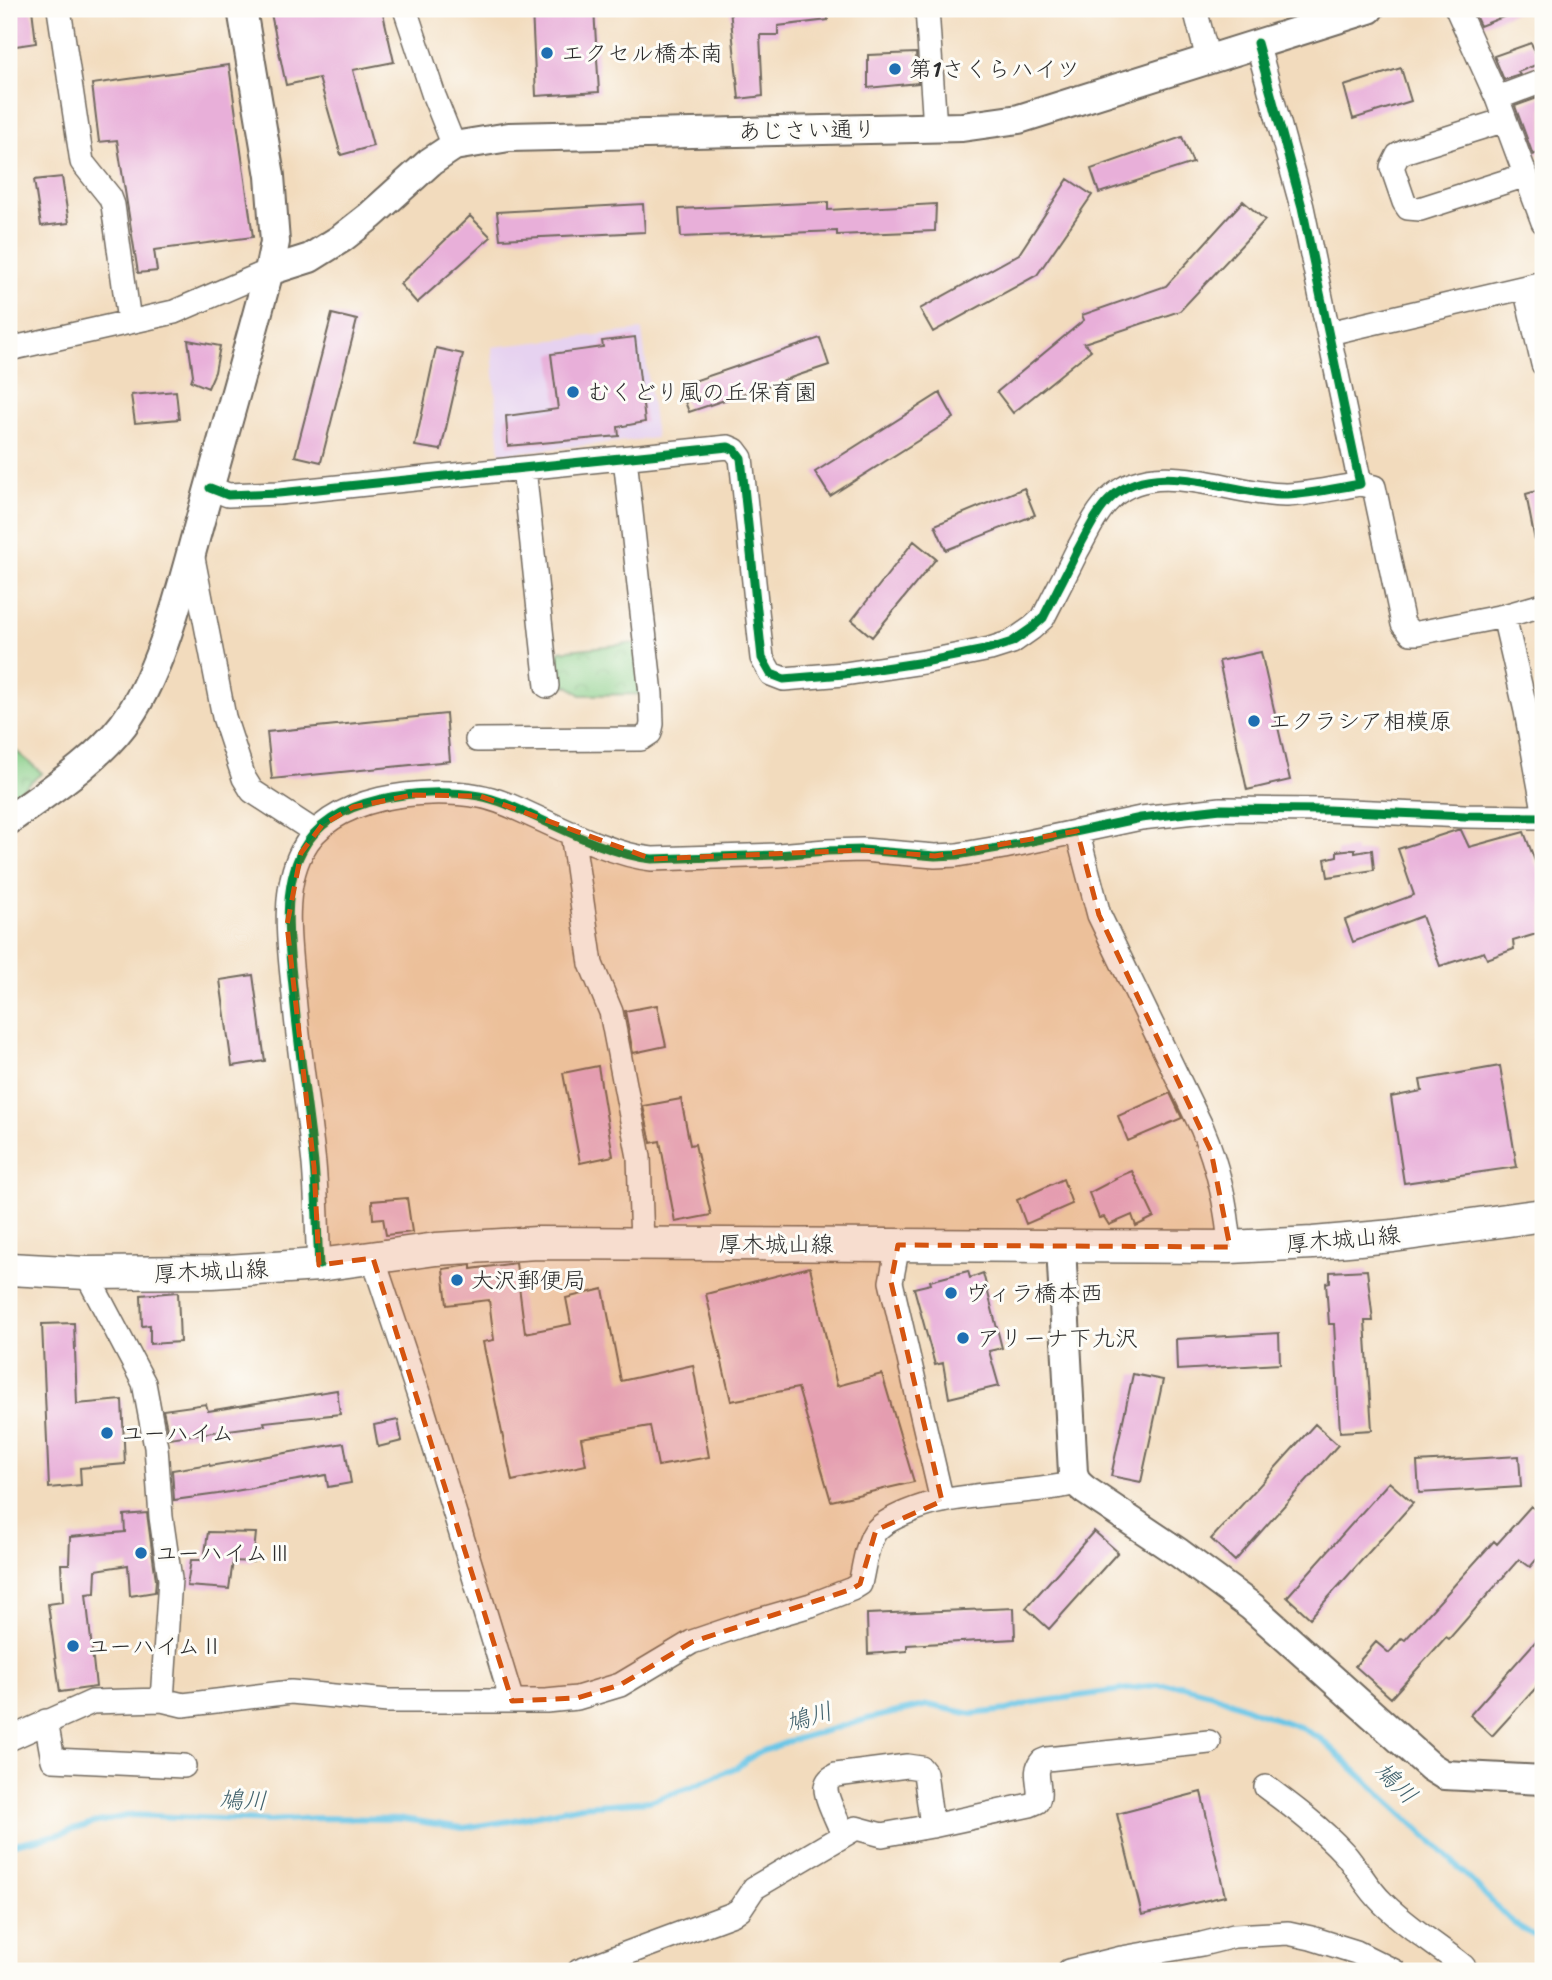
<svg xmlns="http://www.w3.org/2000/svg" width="1552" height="1980" font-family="Sriracha,'Klee One',sans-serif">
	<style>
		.built { fill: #e6d2f0 }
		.park { fill: url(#park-crowns); stroke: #597c59; stroke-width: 2 }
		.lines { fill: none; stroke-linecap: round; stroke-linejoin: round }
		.stream { stroke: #68c5e6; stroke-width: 6 }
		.building { fill: #e8afd9 }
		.minor-casing { stroke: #71695e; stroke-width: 26 }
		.tertiary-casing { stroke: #71695e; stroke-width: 32 }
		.secondary-casing { stroke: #71695e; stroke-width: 35 }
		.minor { stroke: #fff; stroke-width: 23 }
		.tertiary { stroke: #fff; stroke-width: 28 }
		.secondary { stroke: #fff; stroke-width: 32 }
		.cycleway-casing { stroke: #fdfcf7; stroke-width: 13 }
		.cycleway { stroke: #00873e; stroke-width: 9 }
		.marked { fill: #d5540f; fill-opacity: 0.2; stroke: #d5540f; stroke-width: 5; stroke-dasharray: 14 9; stroke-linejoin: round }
		.poi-dot { fill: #1f6fb2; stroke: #fdfcf7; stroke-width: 2.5 }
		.labels { text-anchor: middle; stroke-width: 6; stroke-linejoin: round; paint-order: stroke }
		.poi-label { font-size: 23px; fill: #2b2b2b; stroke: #fdfcf7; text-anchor: start }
		.street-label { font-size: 23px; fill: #2b2b2b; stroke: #fdfcf7 }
		.water-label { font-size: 24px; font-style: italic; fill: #40616c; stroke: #fdfcf7 }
	</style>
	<defs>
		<pattern id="park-crowns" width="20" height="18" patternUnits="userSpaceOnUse" patternTransform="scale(1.75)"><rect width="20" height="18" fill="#87cd87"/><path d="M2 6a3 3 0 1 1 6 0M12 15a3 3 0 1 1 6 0" fill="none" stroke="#75b075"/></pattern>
	</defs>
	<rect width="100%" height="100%" fill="#fdfcf7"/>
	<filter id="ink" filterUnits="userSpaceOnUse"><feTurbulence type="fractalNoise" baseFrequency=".0143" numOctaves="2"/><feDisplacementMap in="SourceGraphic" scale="14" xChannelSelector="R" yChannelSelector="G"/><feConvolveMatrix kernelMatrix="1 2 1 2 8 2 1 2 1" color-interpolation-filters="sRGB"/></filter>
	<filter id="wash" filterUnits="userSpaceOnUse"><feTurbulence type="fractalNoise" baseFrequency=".00686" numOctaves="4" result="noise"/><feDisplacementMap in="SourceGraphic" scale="28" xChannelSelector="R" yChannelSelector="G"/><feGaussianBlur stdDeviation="1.57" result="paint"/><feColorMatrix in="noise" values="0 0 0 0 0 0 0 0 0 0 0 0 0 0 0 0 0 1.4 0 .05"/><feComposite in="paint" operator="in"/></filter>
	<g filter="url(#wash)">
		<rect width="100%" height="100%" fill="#f2dbbd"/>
		<path class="built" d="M 642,330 L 656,438 L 500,454 L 492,347 Z"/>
		<path class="park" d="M 636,643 L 651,694 L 581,695 L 569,686 L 547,686 L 559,651 Z
			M 16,751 L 42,773 L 9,799 L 9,753 Z"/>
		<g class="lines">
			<path class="stream" d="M 9,1845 L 56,1835 L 98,1822 L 131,1815 L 269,1821 L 315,1818 L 403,1819 L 463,1828 L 510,1821 L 581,1806 L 650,1801 L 689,1788 L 737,1767 L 757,1753 L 796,1739 L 871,1718 L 928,1705 L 972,1714 L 1007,1710 L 1030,1703 L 1156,1685 L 1180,1685 L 1210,1693 L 1256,1712 L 1300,1727 L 1321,1739 L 1439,1848 L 1513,1923 L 1543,1941"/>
		</g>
		<g id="blocks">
			<path class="building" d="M 9,9 L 32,9 L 36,43 L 9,47 Z
				M 270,9 L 382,9 L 394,62 L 353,70 L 373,146 L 341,155 L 319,78 L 286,85 Z
				M 532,9 L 594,9 L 599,92 L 536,96 Z
				M 730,9 L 827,9 L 828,20 L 778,26 L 778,35 L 760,35 L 763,96 L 739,99 Z
				M 1478,9 L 1521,9 L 1521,10 L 1480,26 L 1473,11 Z
				M 1531,43 L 1541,63 L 1518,72 L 1520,75 L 1504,80 L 1494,56 Z
				M 916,53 L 918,83 L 868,88 L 868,55 Z
				M 229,65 L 253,237 L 154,250 L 157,271 L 138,273 L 117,140 L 99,142 L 92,84 Z
				M 1401,68 L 1411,101 L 1353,119 L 1344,86 Z
				M 1543,96 L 1543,151 L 1533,155 L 1515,106 Z
				M 1182,137 L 1193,163 L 1099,193 L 1091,169 Z
				M 62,177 L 69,223 L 41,226 L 34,180 Z
				M 1068,179 L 1092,195 L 1037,275 L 933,332 L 920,309 L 1019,254 Z
				M 1243,201 L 1265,220 L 1180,311 L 1084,343 L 1091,350 L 1013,413 L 997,392 L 1084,320 L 1082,315 L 1166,286 Z
				M 828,202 L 828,210 L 936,204 L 935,231 L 837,235 L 837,231 L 681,237 L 679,209 Z
				M 643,204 L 645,232 L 500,239 L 497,212 Z
				M 470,216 L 491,237 L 417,303 L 400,284 Z
				M 332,314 L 357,320 L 321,462 L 295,456 Z
				M 635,337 L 645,422 L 618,427 L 619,436 L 508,446 L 506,416 L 558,409 L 551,354 L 603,347 L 602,341 Z
				M 820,338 L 829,365 L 689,412 L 679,386 Z
				M 188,340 L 220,346 L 215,372 L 208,388 L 191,381 L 193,375 Z
				M 436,348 L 463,354 L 441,450 L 415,446 Z
				M 176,391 L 179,419 L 135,423 L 131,395 Z
				M 940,393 L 954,418 L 830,496 L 815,472 Z
				M 1024,488 L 1035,515 L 946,550 L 935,525 Z
				M 1543,489 L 1543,540 L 1535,541 L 1526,494 Z
				M 914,541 L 936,559 L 872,637 L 852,620 Z
				M 1261,652 L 1290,780 L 1247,790 L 1219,661 Z
				M 446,714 L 450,761 L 272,779 L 267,732 Z
				M 1457,830 L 1461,830 L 1469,847 L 1524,832 L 1543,882 L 1543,932 L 1513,941 L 1514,949 L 1487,959 L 1484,952 L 1440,966 L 1422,916 L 1353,942 L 1345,920 L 1414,895 L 1398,849 Z
				M 1355,849 L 1355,853 L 1372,850 L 1374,870 L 1328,877 L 1325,859 L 1337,856 L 1337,851 Z
				M 253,975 L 265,1061 L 232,1066 L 220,980 Z
				M 657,1005 L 666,1046 L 633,1053 L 625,1011 Z
				M 598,1066 L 613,1156 L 580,1163 L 563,1073 Z
				M 1500,1066 L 1517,1167 L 1404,1183 L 1391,1097 L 1422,1091 L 1420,1080 Z
				M 1170,1093 L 1182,1118 L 1128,1141 L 1118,1116 Z
				M 681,1099 L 690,1145 L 695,1144 L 711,1215 L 675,1222 L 660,1141 L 651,1143 L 643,1106 Z
				M 1132,1171 L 1154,1217 L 1136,1226 L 1132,1215 L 1109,1225 L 1104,1217 L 1099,1218 L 1089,1193 L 1116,1179 L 1115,1178 Z
				M 1063,1179 L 1072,1204 L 1026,1224 L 1017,1200 Z
				M 407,1198 L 412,1232 L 386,1235 L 383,1218 L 373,1219 L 372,1201 Z
				M 516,1263 L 525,1333 L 571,1324 L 566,1298 L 603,1289 L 621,1381 L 693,1365 L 709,1457 L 658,1466 L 650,1426 L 581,1438 L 586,1465 L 512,1481 L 483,1342 L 494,1340 L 489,1300 L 447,1305 L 443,1269 L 471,1265 L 471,1269 Z
				M 810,1267 L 837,1386 L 882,1374 L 914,1482 L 831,1501 L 798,1388 L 731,1401 L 706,1294 Z
				M 1367,1270 L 1373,1321 L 1365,1321 L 1372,1430 L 1340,1432 L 1334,1324 L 1329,1324 L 1326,1283 L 1330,1282 L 1330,1272 Z
				M 968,1271 L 970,1278 L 983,1273 L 1002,1348 L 989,1351 L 999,1386 L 949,1398 L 943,1363 L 935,1365 L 914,1288 L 931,1284 L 930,1281 Z
				M 178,1292 L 180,1342 L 150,1344 L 150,1325 L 142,1326 L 141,1295 Z
				M 74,1323 L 77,1404 L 122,1400 L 125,1464 L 80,1468 L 81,1485 L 49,1488 L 42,1324 Z
				M 1279,1333 L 1280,1364 L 1177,1370 L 1176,1339 Z
				M 1133,1374 L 1163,1380 L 1141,1482 L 1111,1476 Z
				M 337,1390 L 340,1414 L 264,1422 L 265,1425 L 169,1438 L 163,1410 L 206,1404 L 208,1411 Z
				M 398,1420 L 402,1441 L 378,1447 L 374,1425 Z
				M 1315,1424 L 1338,1445 L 1235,1561 L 1211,1539 Z
				M 344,1443 L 351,1483 L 328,1487 L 326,1475 L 218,1494 L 174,1500 L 172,1470 L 209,1464 L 210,1466 Z
				M 1519,1456 L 1521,1487 L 1419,1493 L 1417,1462 Z
				M 1389,1482 L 1413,1503 L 1310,1618 L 1287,1597 Z
				M 1531,1506 L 1543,1516 L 1543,1552 L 1530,1567 L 1519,1559 L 1449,1639 L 1446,1637 L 1391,1698 L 1355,1666 L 1376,1642 L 1389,1653 L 1402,1638 L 1405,1640 L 1494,1541 L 1497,1544 Z
				M 147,1513 L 156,1580 L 155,1592 L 130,1596 L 128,1565 L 96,1570 L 95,1593 L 86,1594 L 96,1687 L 60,1692 L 48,1604 L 63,1602 L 61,1564 L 69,1564 L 70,1537 L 125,1532 L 124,1515 Z
				M 1094,1531 L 1118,1552 L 1049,1629 L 1026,1608 Z
				M 208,1532 L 256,1533 L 253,1562 L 233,1561 L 229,1589 L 187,1586 L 191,1560 L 204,1560 Z
				M 1014,1608 L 1015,1639 L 907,1645 L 907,1651 L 868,1654 L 867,1614 Z
				M 1543,1633 L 1543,1680 L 1492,1736 L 1470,1715 Z
				M 1201,1792 L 1225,1896 L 1142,1915 L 1117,1814 Z"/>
		</g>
	</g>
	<g filter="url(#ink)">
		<use href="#blocks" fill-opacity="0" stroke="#71695e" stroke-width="2"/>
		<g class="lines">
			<defs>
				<path id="minor" d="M 59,9 L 82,162 L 110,197 L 113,205 L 129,321
					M 405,9 L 434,96 L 454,146
					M 927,9 L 935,128
					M 1195,9 L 1208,59
					M 1457,9 L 1497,98 L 1543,222
					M 1497,98 L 1543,81
					M 1505,120 L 1406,151 L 1398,155 L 1392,167 L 1404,202 L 1408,208 L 1420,209 L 1526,175
					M 1525,288 L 1543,364
					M 1329,333 L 1543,283
					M 9,349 L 174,312 L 269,271
					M 524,468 L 547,686
					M 1360,484 L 1374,487 L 1403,624 L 1411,633 L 1418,633 L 1504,616 L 1543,605
					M 210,488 L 228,495 L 279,493 L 728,447 L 735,450 L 741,458 L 762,658 L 771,674 L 784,679 L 844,674 L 924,662 L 990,649 L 1012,642 L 1032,628 L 1043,618 C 1054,596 1066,574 1077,551 C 1087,533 1096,512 1111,498 C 1156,455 1233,496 1287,495 C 1311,494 1336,488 1360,484 L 1302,207 L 1257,43
					M 192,553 L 224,717 L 244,778 L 252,791 L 315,832
					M 1504,616 L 1526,711 L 1543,805
					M 477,740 L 641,739 L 650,733 L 652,724 L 651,694 L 625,458
					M 1077,831 L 1099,915 L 1202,1128 C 1218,1166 1227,1206 1230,1247
					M 572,833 L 591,964 L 611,1012 L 639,1157 L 642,1243
					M 898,1245 L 891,1282 L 942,1501
					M 373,1258 L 419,1396 L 512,1701
					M 319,1265 C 317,1231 317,1198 314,1164 C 308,1108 299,1053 294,996 C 290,952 280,892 302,851 C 331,795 423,787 479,796 C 497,799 516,808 533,816 C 568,832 614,855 652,859 L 778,855 L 826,851 L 863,850 L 935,856 L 957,855 L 1004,847 L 1141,818 L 1221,809 L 1327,810 L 1465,816 L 1543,817
					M 86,1273 L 144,1383 L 156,1447 L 161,1517 L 170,1579 L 162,1700
					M 46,1721 L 53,1760 L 184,1766
					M 9,1739 L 92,1702 L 162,1700 L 183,1705 L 291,1692 L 388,1701 L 546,1701 L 577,1698 L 620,1685 L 692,1642 L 742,1625 L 811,1605 L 852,1589 L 860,1584 C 864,1567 866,1546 875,1532 C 885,1518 926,1504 943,1501 C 987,1492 1033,1493 1077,1483
					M 1266,1787 C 1293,1807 1321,1828 1344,1853 C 1358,1869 1367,1888 1383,1903 C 1407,1927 1437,1945 1463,1966 L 1467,1971
					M 843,1835 C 839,1823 825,1798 826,1787 C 827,1780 831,1778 836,1775 L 907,1766 L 921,1768 L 925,1773 L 932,1826
					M 579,1971 L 733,1914 L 740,1909 L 754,1888 L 856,1828 L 882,1835 L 932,1826 L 1030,1805 L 1037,1802 C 1044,1789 1031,1773 1042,1761 L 1047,1759 L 1209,1742
					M 1069,1971 L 1122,1958 L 1202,1944 L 1234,1936 L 1288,1933 L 1311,1938 L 1356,1952 L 1394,1971"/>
				<path id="tertiary" d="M 269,271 L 310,258 L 342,238 L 370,216 L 430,162 L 454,146 L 509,137 L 962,127 L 1019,119 L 1369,9
					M 9,820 C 47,792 94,763 123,725 C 161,674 181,589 198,528 C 222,442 246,357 269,271 L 275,242 L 270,176 L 242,9
					M 1061,1246 L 1073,1473 L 1077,1483 L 1085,1490 L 1179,1553 L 1252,1607 L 1431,1767 L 1444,1775 L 1543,1780"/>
				<path id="secondary" d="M 9,1269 L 86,1273 L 212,1272 L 319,1265 L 436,1249 L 537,1243 L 1230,1247 L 1313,1243 L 1393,1236 L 1543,1215"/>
			</defs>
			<use href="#minor" class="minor-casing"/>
			<use href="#tertiary" class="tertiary-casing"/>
			<use href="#secondary" class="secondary-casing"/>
			<use href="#minor" class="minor"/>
			<use href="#tertiary" class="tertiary"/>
			<use href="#secondary" class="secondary"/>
			<defs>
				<path id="cycleway" d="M 210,488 L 228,495 L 279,493 L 728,447 L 735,450 L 741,458 L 762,658 L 771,674 L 784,679 L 844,674 L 924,662 L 990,649 L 1012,642 L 1032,628 L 1043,618 C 1054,596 1066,574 1077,551 C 1087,533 1096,512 1111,498 C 1156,455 1233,496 1287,495 C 1311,494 1336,488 1360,484 L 1302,207 L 1257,43
					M 319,1265 C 317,1231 317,1198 314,1164 C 308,1108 299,1053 294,996 C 290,952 280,892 302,851 C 331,795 423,787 479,796 C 497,799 516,808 533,816 C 568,832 614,855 652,859 L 778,855 L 826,851 L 863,850 L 935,856 L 957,855 L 1004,847 L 1141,818 L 1221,809 L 1327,810 L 1465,816 L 1543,817"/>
			</defs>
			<use href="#cycleway" class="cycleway-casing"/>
			<use href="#cycleway" class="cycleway"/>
		</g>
	</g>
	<path class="marked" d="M 412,795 L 480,796 L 652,859 L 863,850 L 935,856 L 1077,831 L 1099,915 L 1211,1151 L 1230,1247 L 898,1245 L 891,1282 L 942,1501 L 876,1530 L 860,1584 L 852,1589 L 692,1642 L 620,1685 L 577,1698 L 512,1701 L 373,1258 L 319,1265 L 314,1167 L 287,925 L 301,853 L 322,825 L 353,807 Z"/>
	<g class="poi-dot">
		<circle cx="547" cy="53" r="7"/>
		<circle cx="895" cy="69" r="7"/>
		<circle cx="573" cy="392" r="7"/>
		<circle cx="1254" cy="721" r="7"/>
		<circle cx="457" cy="1280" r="7"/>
		<circle cx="951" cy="1293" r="7"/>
		<circle cx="963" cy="1338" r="7"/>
		<circle cx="107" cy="1433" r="7"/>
		<circle cx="141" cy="1553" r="7"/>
		<circle cx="73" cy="1646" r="7"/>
	</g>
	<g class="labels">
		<g class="poi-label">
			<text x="561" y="61">エクセル橋本南</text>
			<text x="909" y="77">第1さくらハイツ</text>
			<text x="587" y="400">むくどり風の丘保育園</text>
			<text x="1268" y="729">エクラシア相模原</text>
			<text x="471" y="1288">大沢郵便局</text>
			<text x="965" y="1301">ヴィラ橋本西</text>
			<text x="977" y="1346">アリーナ下九沢</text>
			<text x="121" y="1441">ユーハイム</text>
			<text x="155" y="1561">ユーハイムⅢ</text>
			<text x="87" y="1654">ユーハイムⅡ</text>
		</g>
		<g class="street-label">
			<text transform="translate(807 130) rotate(-1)" y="8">あじさい通り</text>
			<text transform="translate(1343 1239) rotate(-5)" y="8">厚木城山線</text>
			<text x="776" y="1252">厚木城山線</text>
			<text transform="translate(211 1271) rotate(-3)" y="8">厚木城山線</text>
		</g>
		<g class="water-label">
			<text transform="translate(809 1717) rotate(-17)" y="8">鳩川</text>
			<text transform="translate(1396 1783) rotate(44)" y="8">鳩川</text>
			<text transform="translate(243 1800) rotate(2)" y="8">鳩川</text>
		</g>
	</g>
	<rect width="1552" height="1980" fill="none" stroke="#fdfcf7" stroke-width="35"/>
</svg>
